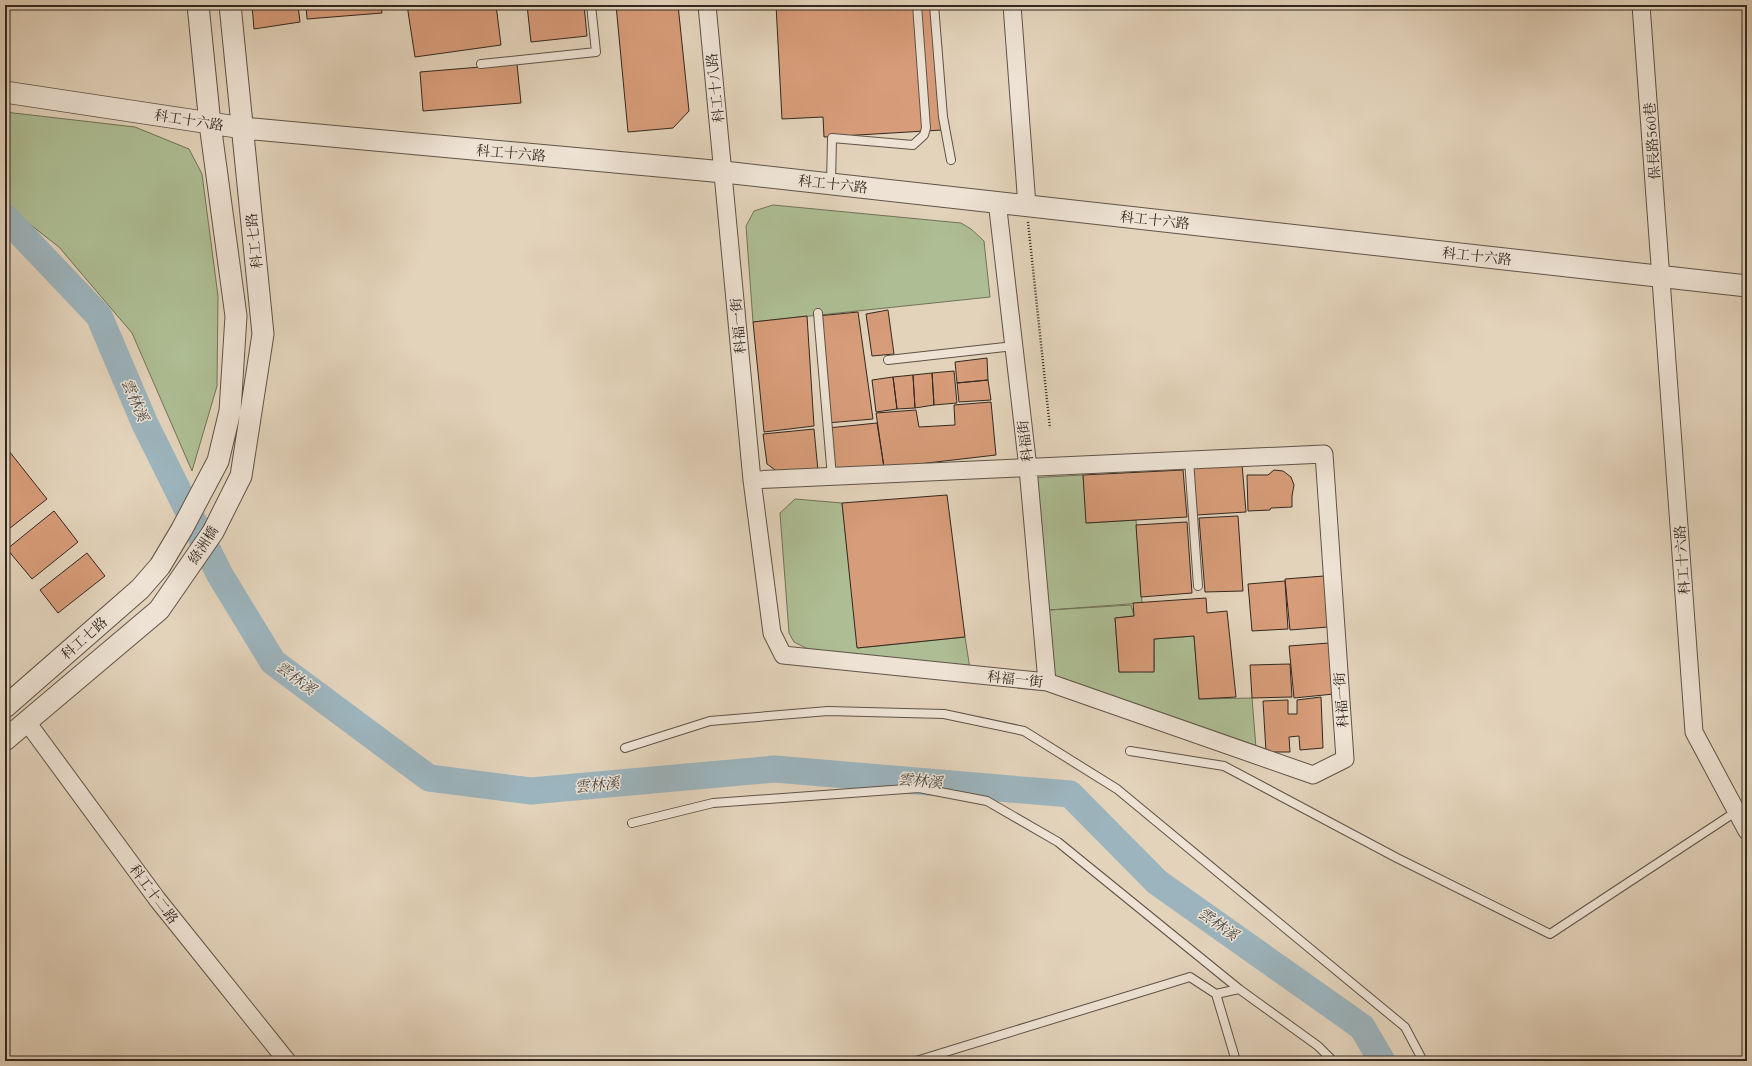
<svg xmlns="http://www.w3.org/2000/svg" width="1752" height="1066" font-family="Cardo,'Noto Serif TC',serif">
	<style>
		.green { fill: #aebe94; stroke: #70735a }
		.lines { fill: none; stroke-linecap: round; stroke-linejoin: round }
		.river { stroke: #9cb4bd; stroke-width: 27 }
		.building { fill: #d79c79; stroke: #332820 }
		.service-casing { stroke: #5f5347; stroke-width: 10 }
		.minor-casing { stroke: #5f5347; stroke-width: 19 }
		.tertiary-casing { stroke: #5f5347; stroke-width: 23 }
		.path { stroke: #332820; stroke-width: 2.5; stroke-dasharray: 1 2; stroke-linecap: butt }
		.service { stroke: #ede2d3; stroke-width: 8 }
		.minor { stroke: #ede2d3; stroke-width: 17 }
		.tertiary { stroke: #ede2d3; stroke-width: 21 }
		.labels { text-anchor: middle; stroke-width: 3; stroke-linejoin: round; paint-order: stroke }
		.street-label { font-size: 14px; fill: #332820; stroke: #ede2d3 }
		.water-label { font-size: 15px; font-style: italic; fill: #4d4b47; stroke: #ede2d3 }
	</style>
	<rect width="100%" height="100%" fill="#e3d3bb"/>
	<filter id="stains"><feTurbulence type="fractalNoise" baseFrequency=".005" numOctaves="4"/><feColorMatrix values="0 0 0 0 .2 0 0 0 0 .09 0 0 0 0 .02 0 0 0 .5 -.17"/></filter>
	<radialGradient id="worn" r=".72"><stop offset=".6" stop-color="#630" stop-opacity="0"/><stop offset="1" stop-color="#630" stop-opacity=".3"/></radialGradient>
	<path class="green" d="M 5,112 L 135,127 L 189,149 L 202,174 L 218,296 L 217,386 L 192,471 L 132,333 L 59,247 L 5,205 Z
		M 773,205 L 961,223 L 971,229 L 984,241 L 990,297 L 753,322 L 746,226 L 754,211 Z
		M 1083,475 L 1087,523 L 1136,520 L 1142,603 L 1049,610 L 1131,605 L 1134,616 L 1115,618 L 1119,672 L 1154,671 L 1154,639 L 1194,636 L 1199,699 L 1252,698 L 1256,748 L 1047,682 L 1029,478 Z
		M 795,499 L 842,503 L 858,648 L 965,637 L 970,669 L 820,655 L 794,642 L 789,633 L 780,513 Z"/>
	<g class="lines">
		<path class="river" d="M 5,217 L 99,316 L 145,424 L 220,575 L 273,662 L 429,778 L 531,791 L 775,769 L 1070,794 L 1157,882 L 1362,1027 L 1382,1061"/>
	</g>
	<path class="building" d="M 252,5 L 298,5 L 300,22 L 254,29 Z
		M 306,5 L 381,5 L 382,13 L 307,19 Z
		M 407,5 L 496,5 L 501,45 L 415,57 Z
		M 527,5 L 584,5 L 587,36 L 531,42 Z
		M 616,5 L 678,5 L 689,111 L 673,128 L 628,132 Z
		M 740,5 L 763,5 L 763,7 L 740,7 Z
		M 776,5 L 934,5 L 942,130 L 824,137 L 823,117 L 782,119 Z
		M 517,64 L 521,103 L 423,111 L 420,72 Z
		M 888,310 L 894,354 L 872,356 L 866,314 Z
		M 858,312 L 873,419 L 827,423 L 818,316 Z
		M 807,316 L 814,426 L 764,432 L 753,322 Z
		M 987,358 L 988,380 L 957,383 L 955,362 Z
		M 954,371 L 957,403 L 934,405 L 932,373 Z
		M 932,373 L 934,405 L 915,408 L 913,375 Z
		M 913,375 L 915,408 L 897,409 L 893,377 Z
		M 893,377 L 897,409 L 876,412 L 872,380 Z
		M 988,380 L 991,400 L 959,402 L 957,383 Z
		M 991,402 L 996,455 L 884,468 L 876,413 L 916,410 L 919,427 L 955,425 L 954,405 Z
		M 877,423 L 884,467 L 831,472 L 828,428 Z
		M 814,429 L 818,471 L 782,475 L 767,464 L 763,434 Z
		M 5,446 L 47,499 L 5,532 Z
		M 1242,464 L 1246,512 L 1196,515 L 1192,466 Z
		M 1183,470 L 1187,517 L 1086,523 L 1083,475 Z
		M 1274,470 L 1283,471 L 1291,477 L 1294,485 L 1292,496 L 1292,507 L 1271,508 L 1270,510 L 1248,511 L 1247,475 L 1268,475 Z
		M 947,495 L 965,637 L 857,648 L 842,503 Z
		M 54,511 L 78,542 L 32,579 L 7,549 Z
		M 1238,516 L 1243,591 L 1205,592 L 1199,518 Z
		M 1187,522 L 1192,593 L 1141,597 L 1136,525 Z
		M 87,553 L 105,576 L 58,613 L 40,590 Z
		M 1324,576 L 1328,627 L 1290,630 L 1285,579 Z
		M 1285,581 L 1288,629 L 1252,631 L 1248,584 Z
		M 1206,598 L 1207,613 L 1227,611 L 1236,697 L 1199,699 L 1194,636 L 1154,639 L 1154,672 L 1119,672 L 1115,618 L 1134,616 L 1133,603 Z
		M 1329,643 L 1334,694 L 1294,698 L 1289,646 Z
		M 1290,664 L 1292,697 L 1252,698 L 1250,665 Z
		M 1321,697 L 1323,748 L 1300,750 L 1299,736 L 1289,737 L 1290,752 L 1266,752 L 1263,701 L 1288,700 L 1288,714 L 1297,714 L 1297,700 Z"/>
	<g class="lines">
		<defs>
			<path id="service" d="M 934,5 L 943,117 L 951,160
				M 481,64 L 596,52 L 591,5
				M 831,183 L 832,138 L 913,145 L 924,135 L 926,128 L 917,5
				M 818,313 L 832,477
				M 888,360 L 1014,346
				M 1189,460 L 1198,586
				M 625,748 L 710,721 L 828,711 L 944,714 L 1024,731 L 1117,789 L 1405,1027 L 1423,1061
				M 1130,751 L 1224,766 L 1397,858 L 1550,934 L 1737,811
				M 632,823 L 713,803 L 919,788 L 987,801 L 1058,842 L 1239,989
				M 1216,994 L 1236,1061
				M 916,1061 L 1190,977 L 1216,994 L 1239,989 L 1318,1046 L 1333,1061"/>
			<path id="minor" d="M 707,5 L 752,480 L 772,633 L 783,655 L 1047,682 L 1313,775 L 1345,759 L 1324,454 L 752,480
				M 1012,5 L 1027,206
				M 1641,5 L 1694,732 L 1747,831
				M 997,201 L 1028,468 L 1047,682
				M 27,722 L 157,899 L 287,1061"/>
			<path id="tertiary" d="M 5,92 L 243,128 L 724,172 L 1747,286
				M 5,707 L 140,589 L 160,566 L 182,529 L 218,461 L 230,411 L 236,316 L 210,124 L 198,5
				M 5,740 L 159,610 L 213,532 L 241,476 L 263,334 L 230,5"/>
		</defs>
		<use href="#service" class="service-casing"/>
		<use href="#minor" class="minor-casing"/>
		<use href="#tertiary" class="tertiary-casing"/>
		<path class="path" d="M 1028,222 L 1050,428"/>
		<use href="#service" class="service"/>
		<use href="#minor" class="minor"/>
		<use href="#tertiary" class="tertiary"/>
	</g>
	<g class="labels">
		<g class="street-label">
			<text transform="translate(715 88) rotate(-96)" y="5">科工十八路</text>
			<text transform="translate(189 120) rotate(9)" y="5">科工十六路</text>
			<text transform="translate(1652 141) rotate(-94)" y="5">保長路560巷</text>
			<text transform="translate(511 153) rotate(5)" y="5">科工十六路</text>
			<text transform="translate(833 184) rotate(6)" y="5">科工十六路</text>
			<text transform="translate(1155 220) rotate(6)" y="5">科工十六路</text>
			<text transform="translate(254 241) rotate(-96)" y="5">科工七路</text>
			<text transform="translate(1477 256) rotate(6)" y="5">科工十六路</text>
			<text transform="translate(738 326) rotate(-95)" y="5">科福一街</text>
			<text transform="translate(1025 441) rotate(-97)" y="5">科福街</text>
			<text transform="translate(203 545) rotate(-57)" y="5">綠洲橋</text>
			<text transform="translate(1682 560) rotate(-94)" y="5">科工十六路</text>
			<text transform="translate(84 638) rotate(-41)" y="5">科工七路</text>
			<text transform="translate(1015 679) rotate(6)" y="5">科福一街</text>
			<text transform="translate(1341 700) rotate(-94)" y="5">科福一街</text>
			<text transform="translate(154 894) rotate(53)" y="5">科工十二路</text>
		</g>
		<g class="water-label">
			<text transform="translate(135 400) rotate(67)" y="5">雲林溪</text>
			<text transform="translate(296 678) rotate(37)" y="5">雲林溪</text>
			<text transform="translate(920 781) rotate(5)" y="5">雲林溪</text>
			<text transform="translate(597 785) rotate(-5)" y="5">雲林溪</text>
			<text transform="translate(1218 924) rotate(35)" y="5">雲林溪</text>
		</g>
	</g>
	<rect width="1752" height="1066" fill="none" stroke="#e3d3bb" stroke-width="20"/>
	<rect x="6" y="6" width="1740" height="1054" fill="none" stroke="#332820" stroke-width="2"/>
	<rect x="10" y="10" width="1732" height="1046" fill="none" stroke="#332820"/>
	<rect width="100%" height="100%" filter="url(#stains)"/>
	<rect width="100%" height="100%" fill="url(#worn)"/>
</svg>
